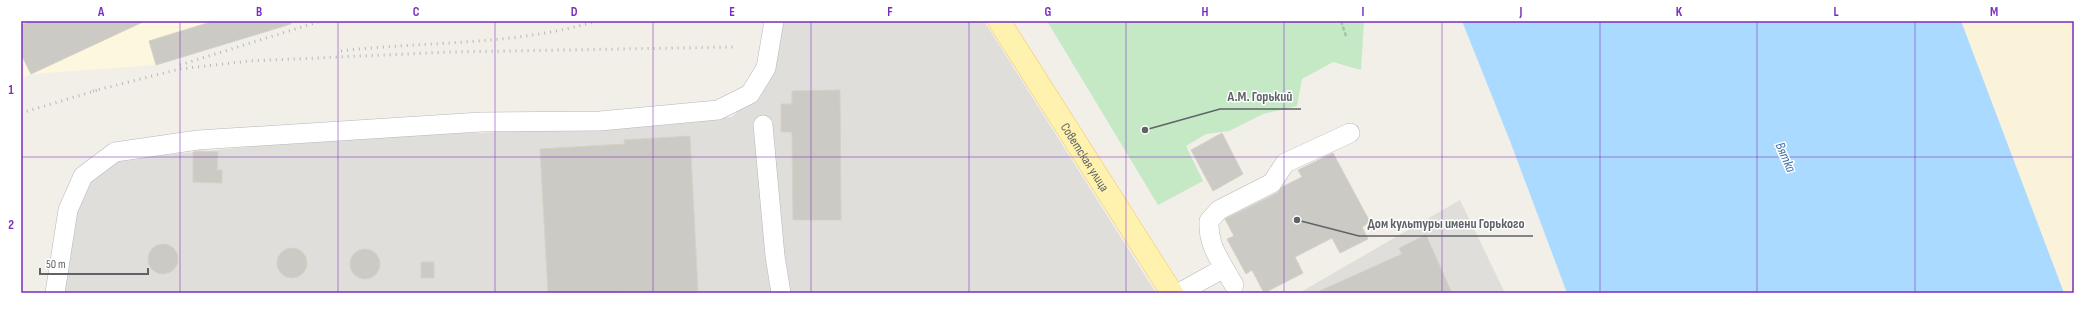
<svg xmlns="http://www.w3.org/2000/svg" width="2095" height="314" font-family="'Sofia Sans Condensed',sans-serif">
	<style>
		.commercial { fill: #fef7e0 }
		.industrial { fill: #e0deda }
		.green { fill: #c5e8c5 }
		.sand { fill: #fbf3d9 }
		.water { fill: #aadaff }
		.building { fill: #cccac5; stroke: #d6d1c6 }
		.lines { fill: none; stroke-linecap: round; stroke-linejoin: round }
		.minor-casing { stroke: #b5b8bc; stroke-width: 20 }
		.major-casing { stroke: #f2c960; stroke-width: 23 }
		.path { stroke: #9cc7a9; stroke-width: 2.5; stroke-dasharray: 4 2; stroke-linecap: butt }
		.minor { stroke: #fff; stroke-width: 19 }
		.major { stroke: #fff2af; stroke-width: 22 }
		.rail { stroke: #b6b7b8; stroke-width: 3; stroke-dasharray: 1 5; stroke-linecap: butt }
		.grid { fill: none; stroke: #7b2cbf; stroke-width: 1; stroke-opacity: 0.55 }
		.labels { text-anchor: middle; stroke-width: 3; stroke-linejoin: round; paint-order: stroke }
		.street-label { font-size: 13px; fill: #5f6368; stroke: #fff }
		.water-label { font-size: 14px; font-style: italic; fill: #4174aa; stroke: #fff }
		.leader { fill: none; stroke: #5f6368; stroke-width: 1.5 }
		.callout-dot { fill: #5f6368; stroke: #fff; stroke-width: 1.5 }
		.callout-label { font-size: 14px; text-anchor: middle; font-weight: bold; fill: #5f6368; stroke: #fff; stroke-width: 3; stroke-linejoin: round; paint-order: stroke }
		.neatline { fill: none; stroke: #7b2cbf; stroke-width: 1.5 }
		.grid-label { font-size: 13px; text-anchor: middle; font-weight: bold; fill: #7b2cbf }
	</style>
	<rect width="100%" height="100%" fill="#f1efe8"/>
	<path class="commercial" d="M 21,21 L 300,21 L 156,65 L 31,74 L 21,79 Z"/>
	<path class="industrial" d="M 779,21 L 984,21 L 1156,293 L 52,293 L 67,236 L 92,176 L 113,160 L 392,133 L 481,133 L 732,117 L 767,81 Z
		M 1460,200 L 1505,293 L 1299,293 Z"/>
	<path class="green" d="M 1047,21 L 1364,21 L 1361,70 L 1333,62 L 1302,79 L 1297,106 L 1263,114 L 1229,131 L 1206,134 L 1186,146 L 1203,181 L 1158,205 Z"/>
	<path class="sand" d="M 1961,21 L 2074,21 L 2074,293 L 2064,293 Z"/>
	<path class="water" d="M 1462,21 L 1961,21 L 2064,293 L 1567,293 L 1510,141 Z"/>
	<path class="building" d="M 31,21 L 145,21 L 31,74 L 21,54 L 21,25 Z
		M 214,21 L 291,21 L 291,24 L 156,65 L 149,41 Z
		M 840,90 L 841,220 L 793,220 L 792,132 L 781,132 L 781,104 L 792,104 L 792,91 Z
		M 1222,133 L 1243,174 L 1213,191 L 1191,150 Z
		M 690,136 L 698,291 L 548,293 L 540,149 L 625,144 L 624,140 Z
		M 198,151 L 218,152 L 217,170 L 222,170 L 222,183 L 193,182 L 193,152 Z
		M 1333,153 L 1370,222 L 1362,227 L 1368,239 L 1340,253 L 1332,238 L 1295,257 L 1303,273 L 1264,293 L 1252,270 L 1246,274 L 1227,239 L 1234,236 L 1225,219 L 1277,193 L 1282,187 L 1302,177 L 1298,170 Z
		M 1426,235 L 1452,293 L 1315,293 L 1402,254 L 1399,248 Z
		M148 259a15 15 0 1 1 30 0a15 15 0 1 1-30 0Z
		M277 263a15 15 0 1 1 30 0a15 15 0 1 1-30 0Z
		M350 264a15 15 0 1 1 30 0a15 15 0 1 1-30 0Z
		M 421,262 L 434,262 L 434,278 L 421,278 Z"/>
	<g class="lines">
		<defs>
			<path id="minor" d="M 763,125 L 775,256 L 781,293
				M 1224,268 L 1234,285
				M 55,293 L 68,210 L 83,176 L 115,152 L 198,140 L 481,122 L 600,121 L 718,110 L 750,94 L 766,68 L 774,21
				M 1179,293 L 1224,268 C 1215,252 1208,240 1209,221 L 1219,210 L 1272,183 L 1285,163 L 1350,133"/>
			<g id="major">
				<path id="s1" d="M 999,21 L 1172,293"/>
			</g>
		</defs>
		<use href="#minor" class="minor-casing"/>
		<use href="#major" class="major-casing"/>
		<path class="path" d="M 1341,21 L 1346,36"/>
		<use href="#minor" class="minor"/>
		<use href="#major" class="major"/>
		<path class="rail" d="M 341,51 C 426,41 514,46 597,21
			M 180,65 L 321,21
			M 93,91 L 180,69 L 249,61 L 451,52 L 733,47
			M 21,113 L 98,90"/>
	</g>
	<path class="grid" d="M 180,21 L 180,293M 338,21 L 338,293M 495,21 L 495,293M 653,21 L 653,293M 811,21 L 811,293M 969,21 L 969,293M 1126,21 L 1126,293M 1284,21 L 1284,293M 1442,21 L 1442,293M 1600,21 L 1600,293M 1757,21 L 1757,293M 1915,21 L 1915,293M 21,157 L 2074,157"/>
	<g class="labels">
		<g class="street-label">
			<text dy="5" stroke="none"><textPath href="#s1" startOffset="161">Советская улица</textPath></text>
		</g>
		<g class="water-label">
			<text transform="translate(1786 157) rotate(66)" y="5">Вятка</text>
		</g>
	</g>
	<path class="leader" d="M1145 130L1220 109H1301M1297 220L1359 236H1533"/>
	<g class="callout-dot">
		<circle cx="1145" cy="130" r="4"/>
		<circle cx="1297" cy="220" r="4"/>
	</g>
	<g class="callout-label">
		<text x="1260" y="101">А.М. Горький</text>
		<text x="1446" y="228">Дом культуры имени Горького</text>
	</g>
	<rect width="2095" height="314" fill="none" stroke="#ffffff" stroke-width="44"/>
	<path d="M40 268v6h108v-6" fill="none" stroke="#5f6368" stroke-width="2"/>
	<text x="46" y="268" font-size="12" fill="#5f6368" stroke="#ffffff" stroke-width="3" paint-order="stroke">50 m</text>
	<rect x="22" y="22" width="2051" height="270" class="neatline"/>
	<g class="grid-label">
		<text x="101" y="16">A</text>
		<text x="259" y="16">B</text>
		<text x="416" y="16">C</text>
		<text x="574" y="16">D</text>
		<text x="732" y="16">E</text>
		<text x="890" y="16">F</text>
		<text x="1048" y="16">G</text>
		<text x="1205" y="16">H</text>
		<text x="1363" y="16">I</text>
		<text x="1521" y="16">J</text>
		<text x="1679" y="16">K</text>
		<text x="1836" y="16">L</text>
		<text x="1994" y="16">M</text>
		<text x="11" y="94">1</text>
		<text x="11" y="229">2</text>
	</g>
</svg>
